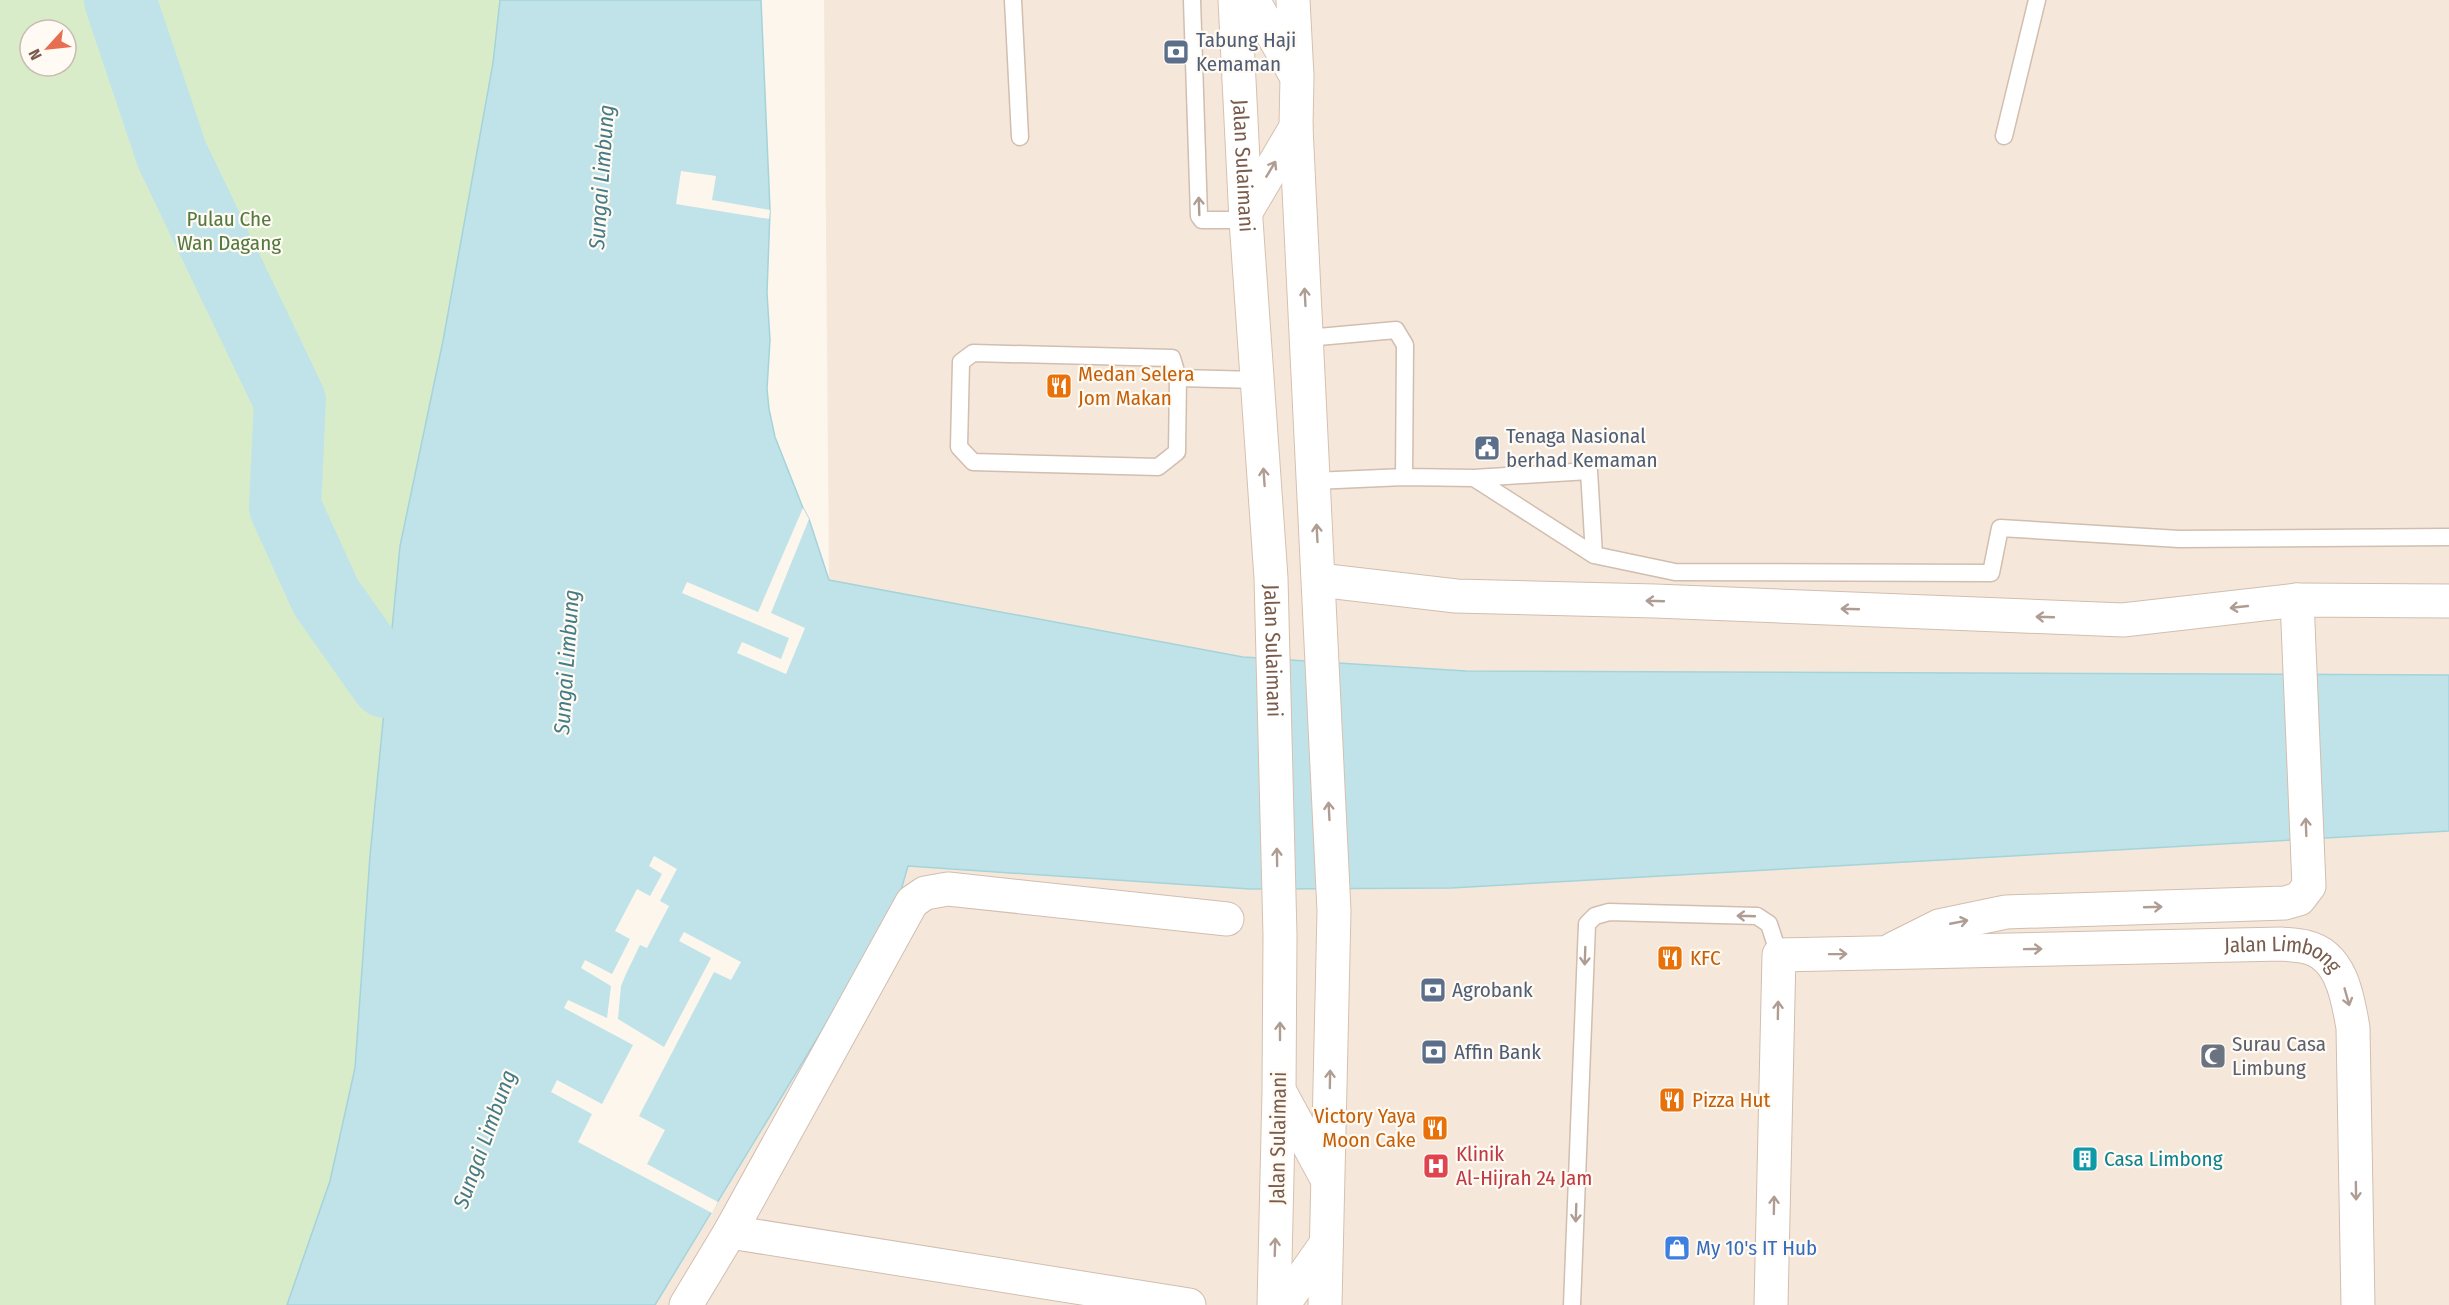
<svg xmlns="http://www.w3.org/2000/svg" width="2449" height="1305" font-family="'Fira Sans Condensed',sans-serif">
	<style>
		.residential { fill: #f5e8da }
		.green { fill: #d8ecc9; fill-rule: evenodd }
		.water { fill: #bfe3e8; stroke: #a5d3da; stroke-width: 1.5 }
		.pier { fill: #fdf6ec }
		.lines { fill: none; stroke-linecap: round; stroke-linejoin: round }
		.river { stroke: #bfe3e8; stroke-width: 72 }
		.service-casing { stroke: #d1beb0; stroke-width: 19 }
		.minor-casing { stroke: #d1beb0; stroke-width: 35 }
		.secondary-casing { stroke: #d6c0b0; stroke-width: 35 }
		.service { stroke: #fff; stroke-width: 16 }
		.minor { stroke: #fff; stroke-width: 33 }
		.secondary { stroke: #fff; stroke-width: 33 }
		.oneway { stroke: #af9d94 }
		.labels { text-anchor: middle; stroke-width: 4.5; stroke-linejoin: round; paint-order: stroke }
		.service-label { font-size: 21px; fill: #4e5e75; stroke: #fffaf3; text-anchor: start }
		.street-label { font-size: 21px; fill: #7a5c4d; stroke: #fffaf3 }
		.park-label { font-size: 21px; fill: #537a41; stroke: #fffaf3 }
		.food-label { font-size: 21px; fill: #c56008; stroke: #fffaf3; text-anchor: start }
		.worship-label { font-size: 21px; fill: #5b616d; stroke: #fffaf3; text-anchor: start }
		.health-label { font-size: 21px; fill: #be3a42; stroke: #fffaf3; text-anchor: start }
		.culture-label { font-size: 21px; fill: #0d838f; stroke: #fffaf3; text-anchor: start }
		.shop-label { font-size: 21px; fill: #366cbe; stroke: #fffaf3; text-anchor: start }
		.water-label { font-size: 22px; font-style: italic; fill: #437c86; stroke: #fffaf3 }
	</style>
	<rect width="100%" height="100%" fill="#fdf6ec"/>
	<path class="residential" d="M 824,0 L 2449,0 L 2449,675 L 1466,671 L 1243,657 L 829,580 Z
		M 2449,831 L 2449,1305 L 655,1305 L 712,1213 L 900,894 L 908,866 L 1250,889 L 1451,888 Z"/>
	<path class="green" d="M 0,0 L 500,0 L 493,63 L 443,341 L 400,546 L 370,856 L 355,1068 L 330,1181 L 287,1305 L 0,1305 ZM 30,30 L 66,30 L 66,66 L 30,66 Z"/>
	<path class="water" d="M 500,0 L 761,0 L 770,210 L 767,293 L 770,340 L 767,389 L 769,409 L 775,437 L 803,508 L 809,519 L 829,580 L 1243,657 L 1466,671 L 2449,675 L 2449,831 L 1451,888 L 1250,889 L 908,866 L 900,894 L 872,948 L 655,1305 L 287,1305 L 330,1181 L 355,1068 L 370,856 L 400,546 L 443,341 L 493,63 Z"/>
	<path class="pier" d="M 681,171 L 716,176 L 712,200 L 770,210 L 769,219 L 676,204 Z
		M 803,508 L 809,519 L 771,613 L 805,628 L 786,674 L 737,653 L 742,642 L 781,659 L 789,638 L 682,593 L 687,582 L 758,612 Z
		M 654,856 L 677,869 L 660,901 L 669,906 L 647,948 L 640,945 L 626,974 L 621,986 L 618,1019 L 664,1047 L 711,958 L 679,941 L 684,932 L 741,962 L 731,980 L 714,972 L 639,1116 L 665,1130 L 647,1164 L 718,1202 L 712,1213 L 578,1142 L 592,1114 L 551,1092 L 557,1080 L 602,1104 L 633,1045 L 564,1008 L 568,1000 L 607,1018 L 611,986 L 581,968 L 585,960 L 612,974 L 630,939 L 615,931 L 637,889 L 650,896 L 662,874 L 649,866 Z"/>
	<g class="lines">
		<path class="river" d="M 120,0 L 172,155 L 290,401 L 285,507 L 326,597 L 386,682"/>
		<defs>
			<path id="service" d="M 1013,0 L 1020,137
				M 1192,0 L 1199,216 L 1202,220 L 1246,220
				M 2004,136 L 2037,0
				M 1307,338 L 1396,330 L 1405,345 L 1404,477
				M 1178,378 L 1172,358 L 973,353 L 961,362 L 959,447 L 973,462 L 1158,467 L 1177,452 L 1178,378 L 1257,380
				M 1474,478 L 1589,471 L 1594,555
				M 1314,481 L 1404,477 L 1474,478 L 1594,555 L 1675,572 L 1991,573 L 2000,528 L 2179,539 L 2449,537
				M 1572,1305 L 1587,924 L 1595,916 L 1609,912 L 1757,916 L 1769,924 L 1779,955"/>
			<g id="minor">
				<path d="M 1319,580 L 1456,596 L 1655,601 L 2123,620 L 2297,600 L 2449,601"/>
				<path d="M 1893,949 L 1939,926 L 2006,912 L 2285,903 L 2299,899 L 2309,886 L 2297,600"/>
				<path d="M 730,1232 L 1189,1305"/>
				<path d="M 686,1305 L 730,1232 L 912,902 L 925,893 L 948,889 L 1227,919"/>
				<path id="s1" d="M 1771,1305 L 1779,955 L 2282,944 C 2290,945 2298,945 2306,947 C 2342,955 2348,999 2353,1028 L 2358,1305"/>
			</g>
			<g id="secondary">
				<path id="s2" d="M 1235,0 L 1246,220 L 1271,578 L 1280,935 L 1279,1091 L 1274,1305"/>
				<path d="M 1253,0 L 1294,72"/>
				<path d="M 1293,0 L 1297,76 L 1296,127 L 1334,911 L 1325,1305"/>
				<path d="M 1246,212 L 1296,127"/>
				<path d="M 1280,1092 L 1327,1179"/>
				<path d="M 1283,1305 L 1326,1244"/>
			</g>
		</defs>
		<use href="#service" class="service-casing"/>
		<use href="#minor" class="minor-casing"/>
		<use href="#secondary" class="secondary-casing"/>
		<use href="#service" class="service"/>
		<use href="#minor" class="minor"/>
		<use href="#secondary" class="secondary"/>
	</g>
	<defs><path id="oneway-shaft" d="M-6 0H5M1.5-3L5.5 0L1.5 3" fill="none" stroke-width="1.6" stroke-linecap="round" stroke-linejoin="round" transform="scale(1.5)"/></defs>
	<g class="oneway">
		<use href="#oneway-shaft" transform="translate(1271 169) rotate(-59)"/>
		<use href="#oneway-shaft" transform="translate(1199 206) rotate(-92)"/>
		<use href="#oneway-shaft" transform="translate(1305 297) rotate(-93)"/>
		<use href="#oneway-shaft" transform="translate(1264 477) rotate(-94)"/>
		<use href="#oneway-shaft" transform="translate(1317 533) rotate(-93)"/>
		<use href="#oneway-shaft" transform="translate(1655 601) rotate(-178)"/>
		<use href="#oneway-shaft" transform="translate(2239 607) rotate(174)"/>
		<use href="#oneway-shaft" transform="translate(1850 609) rotate(-178)"/>
		<use href="#oneway-shaft" transform="translate(2045 617) rotate(-178)"/>
		<use href="#oneway-shaft" transform="translate(1329 811) rotate(-93)"/>
		<use href="#oneway-shaft" transform="translate(2306 827) rotate(-92)"/>
		<use href="#oneway-shaft" transform="translate(1277 857) rotate(-91)"/>
		<use href="#oneway-shaft" transform="translate(2153 907) rotate(-2)"/>
		<use href="#oneway-shaft" transform="translate(1746 916) rotate(-178)"/>
		<use href="#oneway-shaft" transform="translate(1959 922) rotate(-11)"/>
		<use href="#oneway-shaft" transform="translate(2033 949) rotate(-1)"/>
		<use href="#oneway-shaft" transform="translate(1838 954) rotate(-1)"/>
		<use href="#oneway-shaft" transform="translate(1585 956) rotate(92)"/>
		<use href="#oneway-shaft" transform="translate(2347 997) rotate(74)"/>
		<use href="#oneway-shaft" transform="translate(1778 1010) rotate(-89)"/>
		<use href="#oneway-shaft" transform="translate(1280 1031) rotate(-90)"/>
		<use href="#oneway-shaft" transform="translate(1330 1079) rotate(-89)"/>
		<use href="#oneway-shaft" transform="translate(2356 1191) rotate(89)"/>
		<use href="#oneway-shaft" transform="translate(1774 1205) rotate(-89)"/>
		<use href="#oneway-shaft" transform="translate(1576 1213) rotate(92)"/>
		<use href="#oneway-shaft" transform="translate(1275 1247) rotate(-88)"/>
	</g>
	<defs>
		<symbol id="bank-square" viewBox="-11 -11 22 22"><rect x="-9" y="-9" width="18" height="18" rx="4" fill="#5c6f8a" stroke="#fffaf3"/><path d="M-6-4H6V4H-6ZM0-2.3a2.3 2.3 0 1 0 0 4.6a2.3 2.3 0 1 0 0-4.6Z" fill="#fff"/></symbol>
		<symbol id="restaurant-square" viewBox="-11 -11 22 22"><rect x="-9" y="-9" width="18" height="18" rx="4" fill="#e8710a" stroke="#fffaf3"/><path d="M-5-6h1v4h1v-4h1v4h1v-4h1v5L-1.5 .5V6h-2V.5L-5-1ZM5-6V6H3V1.5H1.5Q1.5-4 5-6Z" fill="#fff"/></symbol>
		<symbol id="civic-square" viewBox="-11 -11 22 22"><rect x="-9" y="-9" width="18" height="18" rx="4" fill="#5c6f8a" stroke="#fffaf3"/><path d="M-.6-6.5H3V-4.5H.6V-3L4-1V1h2V6H-6V1h2V-1L-.6-3ZM-1.2 2.5V6h2.4V2.5Z" fill="#fff"/></symbol>
		<symbol id="mosque-square" viewBox="-11 -11 22 22"><rect x="-9" y="-9" width="18" height="18" rx="4" fill="#6b7280" stroke="#fffaf3"/><path d="M3.5-4.9A6 6 0 1 0 3.5 4.9A5 5 0 1 1 3.5-4.9Z" fill="#fff"/></symbol>
		<symbol id="building-square" viewBox="-11 -11 22 22"><rect x="-9" y="-9" width="18" height="18" rx="4" fill="#0f9aa8" stroke="#fffaf3"/><path d="M-4-6H4V6H1V3H-1V6H-4ZM-2.5-4.3h1.7v1.8h-1.7ZM.8-4.3h1.7v1.8H.8ZM-2.5-1h1.7V.8h-1.7ZM.8-1h1.7V.8H.8Z" fill="#fff"/></symbol>
		<symbol id="hospital-square" viewBox="-11 -11 22 22"><rect x="-9" y="-9" width="18" height="18" rx="4" fill="#e0444e" stroke="#fffaf3"/><path d="M-5-5h3v3.5h4V-5h3V5h-3V1.5h-4V5h-3Z" fill="#fff"/></symbol>
		<symbol id="shop-square" viewBox="-11 -11 22 22"><rect x="-9" y="-9" width="18" height="18" rx="4" fill="#3f7fe0" stroke="#fffaf3"/><path d="M-5-2.5h2.3a2.7 3.5 0 0 1 5.4 0H5L5.5 6h-11ZM-1.5-2.5h3a1.5 2.3 0 0 0-3 0Z" fill="#fff"/></symbol>
	</defs>
	<g fill-rule="evenodd">
		<use href="#bank-square" x="1161" y="37" width="30" height="30"/>
		<use href="#restaurant-square" x="1044" y="371" width="30" height="30"/>
		<use href="#civic-square" x="1472" y="433" width="30" height="30"/>
		<use href="#restaurant-square" x="1655" y="943" width="30" height="30"/>
		<use href="#bank-square" x="1418" y="975" width="30" height="30"/>
		<use href="#bank-square" x="1419" y="1037" width="30" height="30"/>
		<use href="#mosque-square" x="2198" y="1041" width="30" height="30"/>
		<use href="#restaurant-square" x="1657" y="1085" width="30" height="30"/>
		<use href="#restaurant-square" x="1420" y="1113" width="30" height="30"/>
		<use href="#building-square" x="2070" y="1144" width="30" height="30"/>
		<use href="#hospital-square" x="1421" y="1151" width="30" height="30"/>
		<use href="#shop-square" x="1662" y="1233" width="30" height="30"/>
	</g>
	<g class="labels">
		<g class="service-label">
			<text x="1196" y="47">Tabung Haji<tspan x="1196" dy="24">Kemaman</tspan></text>
			<text x="1506" y="443">Tenaga Nasional<tspan x="1506" dy="24">berhad Kemaman</tspan></text>
			<text x="1452" y="997">Agrobank</text>
			<text x="1454" y="1059">Affin Bank</text>
		</g>
		<g class="street-label">
			<text dy="7" stroke="none"><textPath href="#s2" startOffset="166">Jalan Sulaimani</textPath></text>
			<text dy="7" stroke="none"><textPath href="#s2" startOffset="652">Jalan Sulaimani</textPath></text>
			<text dy="7" stroke="none"><textPath href="#s1" startOffset="856">Jalan Limbong</textPath></text>
			<text transform="translate(1278 1138) rotate(-89)" y="7">Jalan Sulaimani</text>
		</g>
		<g class="park-label">
			<text x="229" y="226">Pulau Che<tspan x="229" dy="24">Wan Dagang</tspan></text>
		</g>
		<g class="food-label">
			<text x="1078" y="381">Medan Selera<tspan x="1078" dy="24">Jom Makan</tspan></text>
			<text x="1690" y="965">KFC</text>
			<text x="1692" y="1107">Pizza Hut</text>
			<text x="1416" y="1123" text-anchor="end">Victory Yaya<tspan x="1416" dy="24">Moon Cake</tspan></text>
		</g>
		<g class="worship-label">
			<text x="2232" y="1051">Surau Casa<tspan x="2232" dy="24">Limbung</tspan></text>
		</g>
		<g class="health-label">
			<text x="1456" y="1161">Klinik<tspan x="1456" dy="24">Al-Hijrah 24 Jam</tspan></text>
		</g>
		<g class="culture-label">
			<text x="2104" y="1166">Casa Limbong</text>
		</g>
		<g class="shop-label">
			<text x="1696" y="1255">My 10's IT Hub</text>
		</g>
		<g class="water-label">
			<text transform="translate(601 177) rotate(-86)" y="8">Sungai Limbung</text>
			<text transform="translate(566 662) rotate(-86)" y="8">Sungai Limbung</text>
			<text transform="translate(484 1139) rotate(-70)" y="8">Sungai Limbung</text>
		</g>
	</g>
	<g transform="translate(48 48) rotate(243)"><circle r="28" fill="#fffaf3" stroke="#cabbb1" stroke-width="1.5"/>
	<path d="M0-4.5L10 22L0 15L-10 22Z" fill="#e76f51"/>
	<text y="-9" font-size="16" font-weight="bold" text-anchor="middle" fill="#7a5c4d">N</text>
	</g>
</svg>
